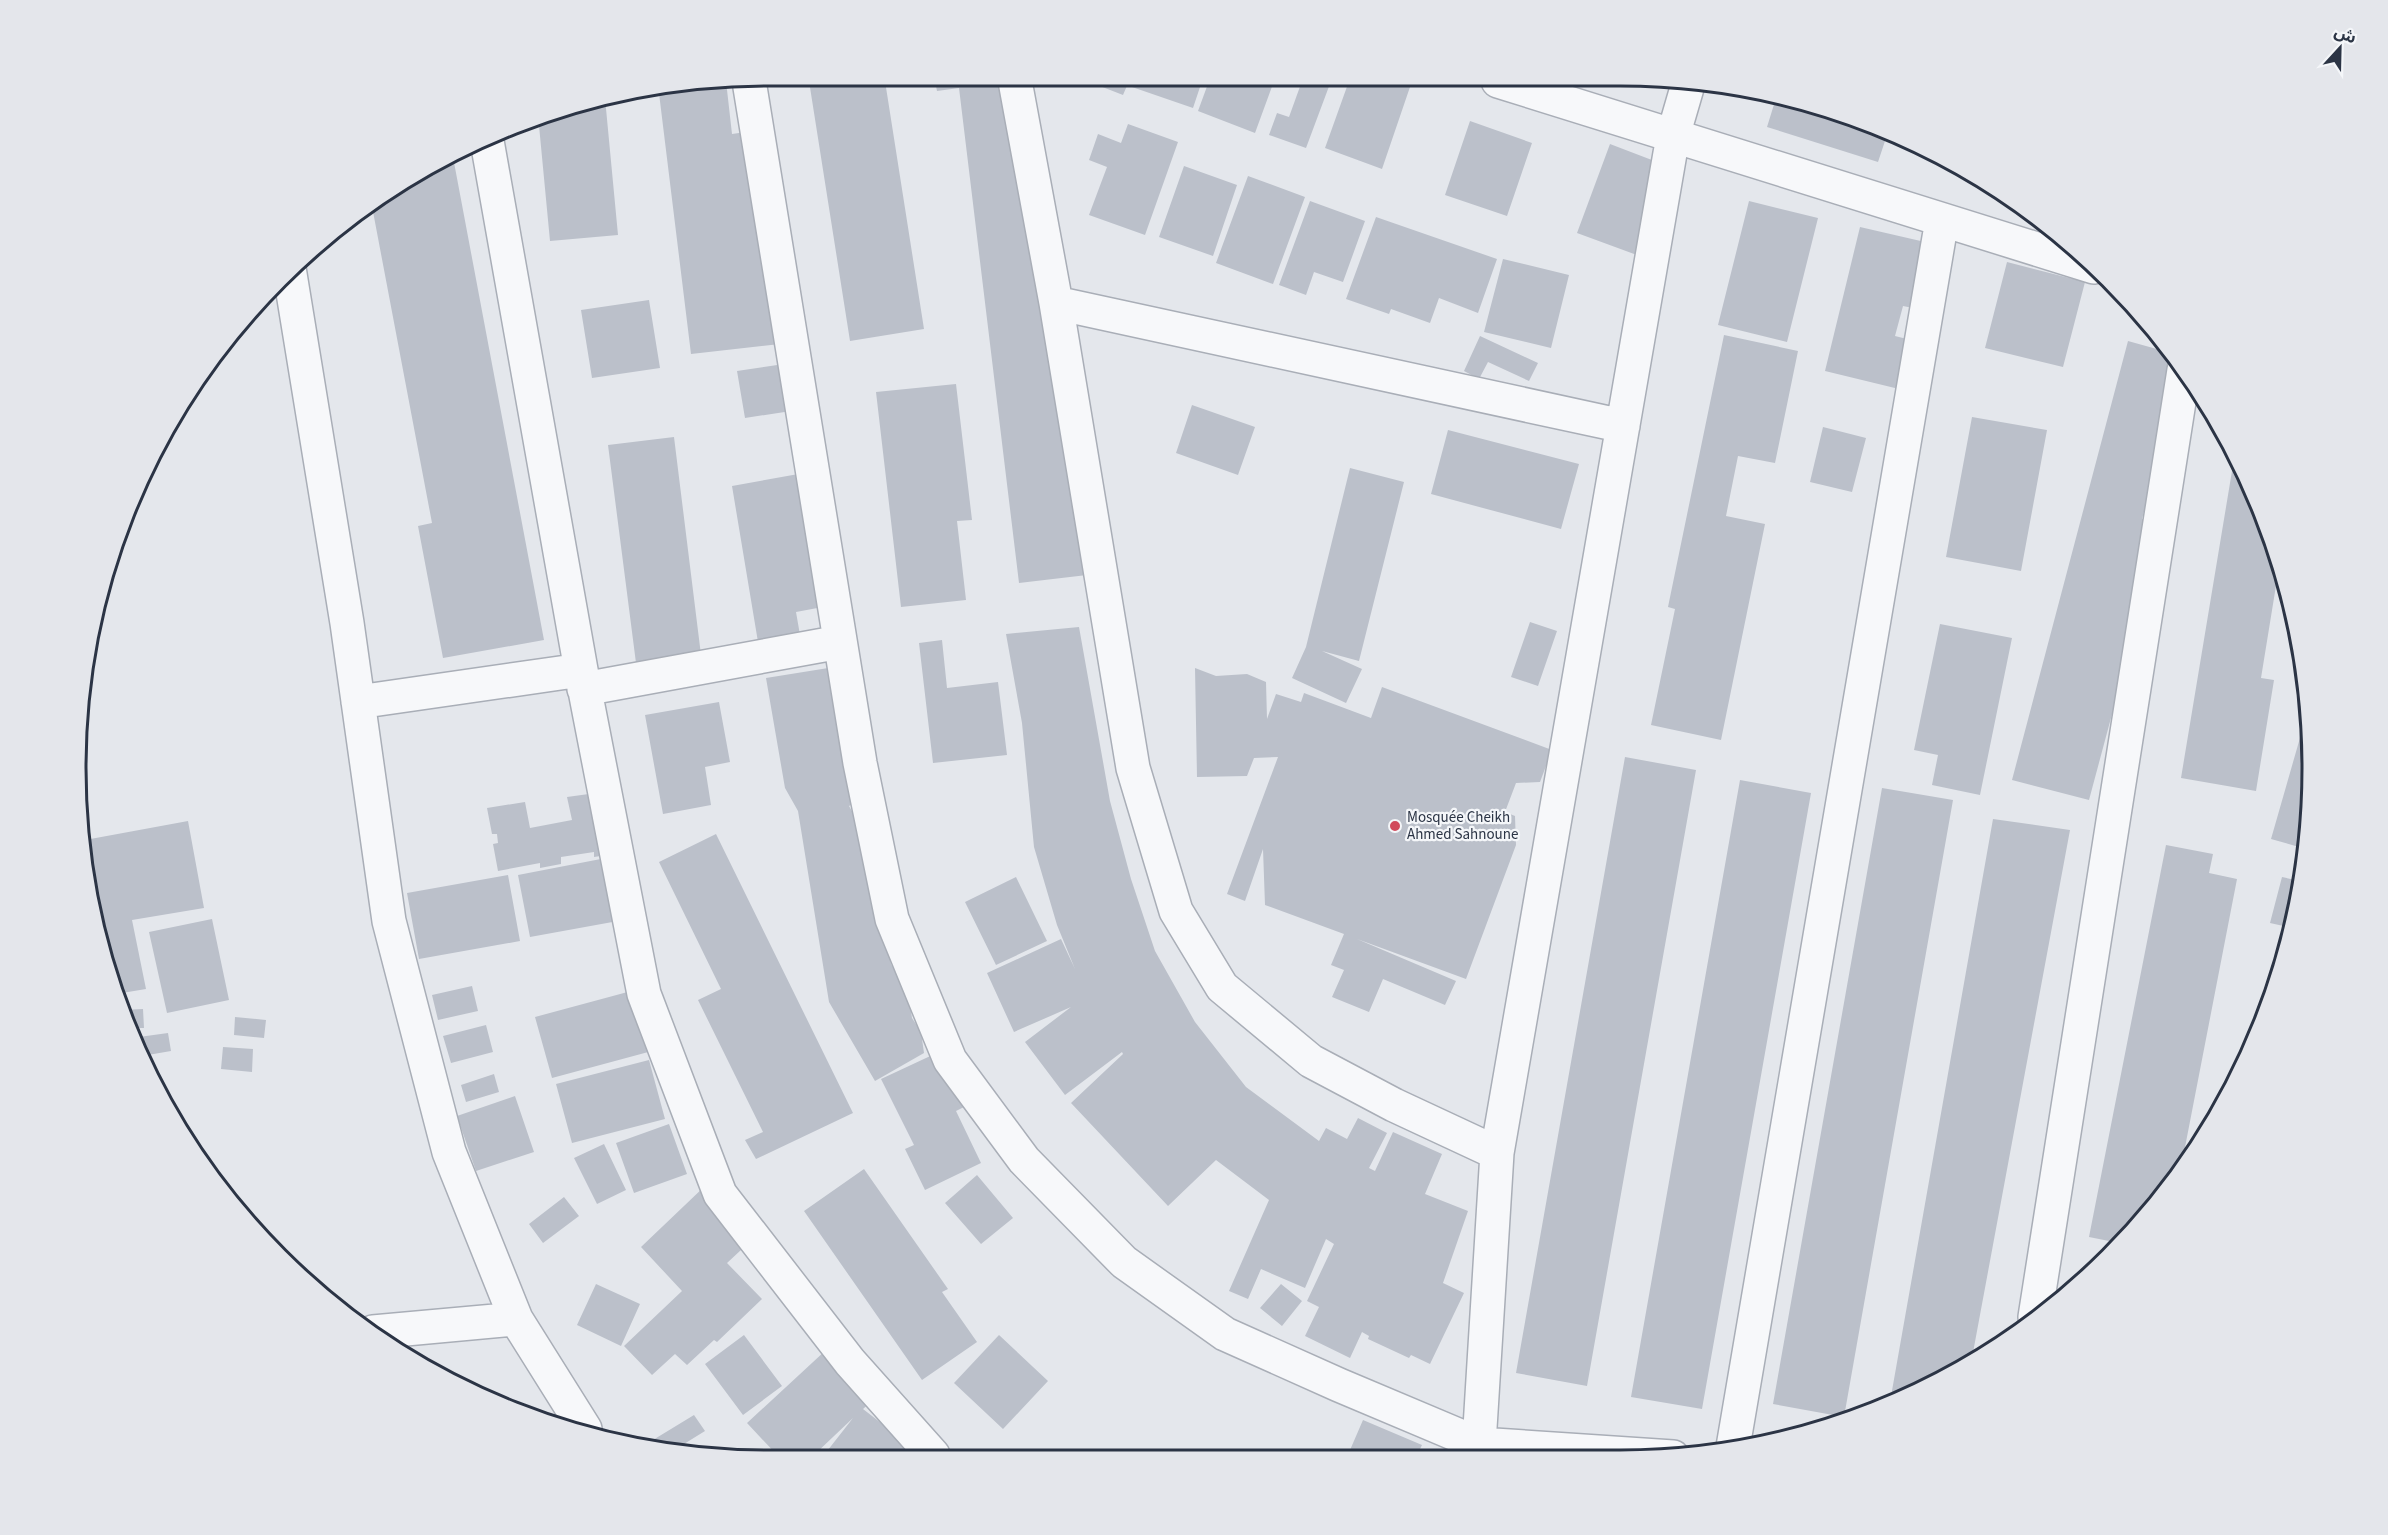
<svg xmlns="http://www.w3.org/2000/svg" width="2388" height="1535" font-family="'Source Sans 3','Noto Sans Arabic',sans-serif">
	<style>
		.building { fill: #bbc0ca }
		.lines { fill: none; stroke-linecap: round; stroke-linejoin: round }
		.street-casing { stroke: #a9aeb7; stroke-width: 36 }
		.street { stroke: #f7f8fa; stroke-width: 33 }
		.poi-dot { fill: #d1495b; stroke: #f4f6f9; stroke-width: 2 }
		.labels { text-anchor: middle; stroke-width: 4.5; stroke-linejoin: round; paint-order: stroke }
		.poi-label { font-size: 15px; fill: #2b3445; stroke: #f4f6f9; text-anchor: start }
		.rim { fill: none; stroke: #2b3445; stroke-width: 3 }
	</style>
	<rect width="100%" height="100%" fill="#e4e7ec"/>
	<path class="building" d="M 677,81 L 726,81 L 732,134 L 746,132 L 763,275 L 771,274 L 780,344 L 691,354 L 658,85 Z
		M 809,81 L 885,81 L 924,329 L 850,341 Z
		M 935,81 L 1027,81 L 1087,575 L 1019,583 L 959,88 L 937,91 Z
		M 1087,81 L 1129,81 L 1123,95 Z
		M 1134,81 L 1202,81 L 1193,108 L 1132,87 Z
		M 1209,81 L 1274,81 L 1255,133 L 1198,111 Z
		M 1302,81 L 1331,81 L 1306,148 L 1269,135 L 1277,113 L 1289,117 Z
		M 1349,81 L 1404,81 L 1411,84 L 1382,169 L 1325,148 Z
		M 605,98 L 618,235 L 550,241 L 538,115 L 545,112 Z
		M 1776,98 L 1889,129 L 1878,162 L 1767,127 Z
		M 1470,121 L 1532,143 L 1507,216 L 1445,195 Z
		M 1128,124 L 1178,142 L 1145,235 L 1089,215 L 1107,167 L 1089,160 L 1098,134 L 1121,143 Z
		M 1610,144 L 1678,170 L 1645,258 L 1577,233 Z
		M 453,157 L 544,640 L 443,658 L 418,526 L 432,523 L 371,201 L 382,192 Z
		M 1184,166 L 1237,185 L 1213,256 L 1159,237 Z
		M 1248,176 L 1305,197 L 1273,284 L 1216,263 Z
		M 1310,201 L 1365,221 L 1343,282 L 1314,272 L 1306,295 L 1279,285 Z
		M 1749,201 L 1818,218 L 1787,342 L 1718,325 Z
		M 1376,217 L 1497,259 L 1478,313 L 1439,298 L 1430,323 L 1391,309 L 1389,314 L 1346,299 Z
		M 1860,227 L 1938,245 L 1923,310 L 1903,306 L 1895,336 L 1911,340 L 1899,389 L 1825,371 Z
		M 1503,259 L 1569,275 L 1551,348 L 1484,332 Z
		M 2007,262 L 2085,282 L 2063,367 L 1985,348 Z
		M 649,300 L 660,368 L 592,378 L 581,310 Z
		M 1724,335 L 1798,351 L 1775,463 L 1738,456 L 1726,516 L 1765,524 L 1721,740 L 1651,725 L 1675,609 L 1668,607 Z
		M 1480,336 L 1538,363 L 1529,381 L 1488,362 L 1479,379 L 1464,371 Z
		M 2128,341 L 2171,353 L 2182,368 L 2142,519 L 2163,524 L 2089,800 L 2012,780 Z
		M 784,364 L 791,411 L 745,418 L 737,371 Z
		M 956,384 L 972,520 L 957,521 L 966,600 L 901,607 L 876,392 Z
		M 1192,405 L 1255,427 L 1238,475 L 1176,453 Z
		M 1972,417 L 2047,430 L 2021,571 L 1946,557 Z
		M 1823,427 L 1866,438 L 1852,492 L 1810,482 Z
		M 1448,430 L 1579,464 L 1561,529 L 1431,494 Z
		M 674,437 L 701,655 L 636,663 L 608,445 Z
		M 2235,453 L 2276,545 L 2280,561 L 2261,678 L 2274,680 L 2256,791 L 2181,778 Z
		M 1350,468 L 1404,482 L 1359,661 L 1322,651 L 1362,669 L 1346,703 L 1292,678 L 1306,647 Z
		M 804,473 L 828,606 L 796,612 L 800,635 L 758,642 L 732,486 Z
		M 1530,622 L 1557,631 L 1538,686 L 1511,677 Z
		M 1940,624 L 2012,638 L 1980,795 L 1932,785 L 1938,755 L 1914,750 Z
		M 1079,627 L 1110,801 L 1131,879 L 1155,951 L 1195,1022 L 1246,1087 L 1319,1141 L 1326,1128 L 1347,1139 L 1358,1118 L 1387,1133 L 1369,1168 L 1375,1171 L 1393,1132 L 1442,1154 L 1425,1194 L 1468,1211 L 1443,1283 L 1464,1293 L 1430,1364 L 1411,1355 L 1409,1358 L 1368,1339 L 1369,1336 L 1362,1332 L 1350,1358 L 1305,1336 L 1319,1307 L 1307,1301 L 1334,1244 L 1326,1239 L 1305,1288 L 1261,1269 L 1248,1299 L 1229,1291 L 1269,1200 L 1216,1160 L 1168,1206 L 1071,1103 L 1123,1054 L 1122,1052 L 1065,1095 L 1025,1042 L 1071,1007 L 1014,1032 L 987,973 L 1061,939 L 1075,969 L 1057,925 L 1034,847 L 1022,723 L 1006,634 Z
		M 942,640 L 947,688 L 998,682 L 1007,755 L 933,763 L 919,643 Z
		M 847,665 L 870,794 L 849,806 L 871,844 L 891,964 L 909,997 L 912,1018 L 921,1032 L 924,1053 L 875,1081 L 829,1002 L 798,811 L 785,788 L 766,678 Z
		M 1195,668 L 1216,676 L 1247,674 L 1266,682 L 1267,719 L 1276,694 L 1301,702 L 1304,693 L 1371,718 L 1382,687 L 1552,750 L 1540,782 L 1516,783 L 1505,812 L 1515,816 L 1516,845 L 1466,979 L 1357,939 L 1456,981 L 1445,1005 L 1383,979 L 1369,1012 L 1332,997 L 1344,970 L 1331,965 L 1344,934 L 1265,905 L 1263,849 L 1245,901 L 1227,894 L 1278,757 L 1254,758 L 1247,776 L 1197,777 Z
		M 719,702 L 730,762 L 705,767 L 711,805 L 663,814 L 645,715 Z
		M 2308,710 L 2311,813 L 2306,849 L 2271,839 Z
		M 1625,757 L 1696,770 L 1587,1386 L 1516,1373 Z
		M 1740,780 L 1811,793 L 1702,1409 L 1631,1397 Z
		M 1882,788 L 1953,800 L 1844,1417 L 1773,1404 Z
		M 596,793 L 607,855 L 594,857 L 594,852 L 561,857 L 561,864 L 540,868 L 540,863 L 498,871 L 493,844 L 498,843 L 497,834 L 492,834 L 487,808 L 525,802 L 530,828 L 572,820 L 567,797 Z
		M 1993,819 L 2070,830 L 1972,1358 L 1927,1388 L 1890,1402 Z
		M 188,821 L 204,908 L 132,920 L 146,989 L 116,994 L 99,947 L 85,840 Z
		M 716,834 L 853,1113 L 756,1159 L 745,1140 L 763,1132 L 698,1000 L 721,989 L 659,862 Z
		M 2166,845 L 2213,854 L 2209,873 L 2237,879 L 2180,1173 L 2170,1189 L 2133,1228 L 2128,1227 L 2126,1236 L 2119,1243 L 2089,1237 Z
		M 606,858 L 618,921 L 530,937 L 518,875 Z
		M 508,875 L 520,941 L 419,959 L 407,893 Z
		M 1016,877 L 1047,941 L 996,965 L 965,902 Z
		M 2282,877 L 2300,881 L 2292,928 L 2270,923 Z
		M 212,919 L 229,1000 L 167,1013 L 149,932 Z
		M 472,986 L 478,1011 L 438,1020 L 432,995 Z
		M 635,990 L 652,1051 L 552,1078 L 535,1017 Z
		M 143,1009 L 144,1028 L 129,1028 L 122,1010 Z
		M 235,1017 L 266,1020 L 264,1038 L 234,1035 Z
		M 486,1025 L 493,1052 L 451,1063 L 443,1036 Z
		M 168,1033 L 171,1051 L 142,1056 L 139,1037 Z
		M 223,1047 L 253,1049 L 252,1072 L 221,1069 Z
		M 941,1051 L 968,1105 L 956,1111 L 981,1163 L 925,1190 L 905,1149 L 914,1145 L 881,1079 Z
		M 649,1060 L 665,1119 L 572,1143 L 556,1084 Z
		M 494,1074 L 499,1092 L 466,1102 L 461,1085 Z
		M 515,1096 L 534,1152 L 476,1171 L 457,1116 Z
		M 669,1124 L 687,1174 L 634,1193 L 616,1143 Z
		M 604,1144 L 626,1190 L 597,1204 L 574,1158 Z
		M 864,1169 L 948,1289 L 942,1292 L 977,1342 L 922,1380 L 804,1211 Z
		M 977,1175 L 1013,1218 L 981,1244 L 945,1203 Z
		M 706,1185 L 755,1237 L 727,1263 L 762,1299 L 717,1342 L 714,1340 L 687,1365 L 675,1354 L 652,1375 L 624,1346 L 682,1291 L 641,1247 Z
		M 564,1197 L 579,1216 L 543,1243 L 529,1224 Z
		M 596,1284 L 640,1304 L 621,1346 L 577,1325 Z
		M 1281,1284 L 1302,1301 L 1282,1326 L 1260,1308 Z
		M 744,1335 L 782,1386 L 743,1415 L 705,1364 Z
		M 999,1335 L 1048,1381 L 1003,1429 L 954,1383 Z
		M 826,1350 L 873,1400 L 863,1409 L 912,1447 L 905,1455 L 824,1455 L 853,1418 L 814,1455 L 777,1455 L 747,1423 Z
		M 694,1415 L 705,1431 L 671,1452 L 650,1447 L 648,1443 Z
		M 1363,1420 L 1422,1445 L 1416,1457 L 1347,1457 Z"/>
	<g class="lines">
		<defs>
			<path id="street" d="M 749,81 L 860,763 L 892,919 L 950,1060 L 1024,1160 L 1124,1262 L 1225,1334 L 1339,1385 L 1479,1444 L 1673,1457
				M 1015,81 L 1056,303 L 1133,768 L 1176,911 L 1222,987 L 1311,1061 L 1394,1105 L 1497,1153
				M 1498,81 L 2094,267
				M 487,141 L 581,670 L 644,994 L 720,1194 L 850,1362 L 933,1455
				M 289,268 L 347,623 L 389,921 L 449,1152 L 516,1319 L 585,1429
				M 1056,303 L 1623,426
				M 584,689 L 840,642
				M 358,702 L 581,670
				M 2035,1317 L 2184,370
				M 373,1332 L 516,1319
				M 1479,1444 L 1497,1153 L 1673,136 L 1689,81
				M 1733,1447 L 1942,220"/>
		</defs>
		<use href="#street" class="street-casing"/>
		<use href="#street" class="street"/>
	</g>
	<circle class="poi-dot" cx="1395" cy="826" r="6"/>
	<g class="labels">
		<g class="poi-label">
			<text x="1407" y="822">Mosquée Cheikh<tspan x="1407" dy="17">Ahmed Sahnoune</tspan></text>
		</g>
	</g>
	<path d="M0 0H2388V1535H0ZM768 86H1620A682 682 0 0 1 2302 768V768A682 682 0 0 1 1620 1450H768A682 682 0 0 1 86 768V768A682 682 0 0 1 768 86Z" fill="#e4e6eb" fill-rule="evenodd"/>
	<path class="rim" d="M768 86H1620A682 682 0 0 1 2302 768V768A682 682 0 0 1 1620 1450H768A682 682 0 0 1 86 768V768A682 682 0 0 1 768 86Z"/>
	<g transform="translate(2340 48) rotate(22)" stroke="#f4f6f9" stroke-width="4.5" paint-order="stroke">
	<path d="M0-4.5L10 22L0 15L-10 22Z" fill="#2b3445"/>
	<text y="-9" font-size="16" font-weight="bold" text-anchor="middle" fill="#2b3445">ش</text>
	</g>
</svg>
